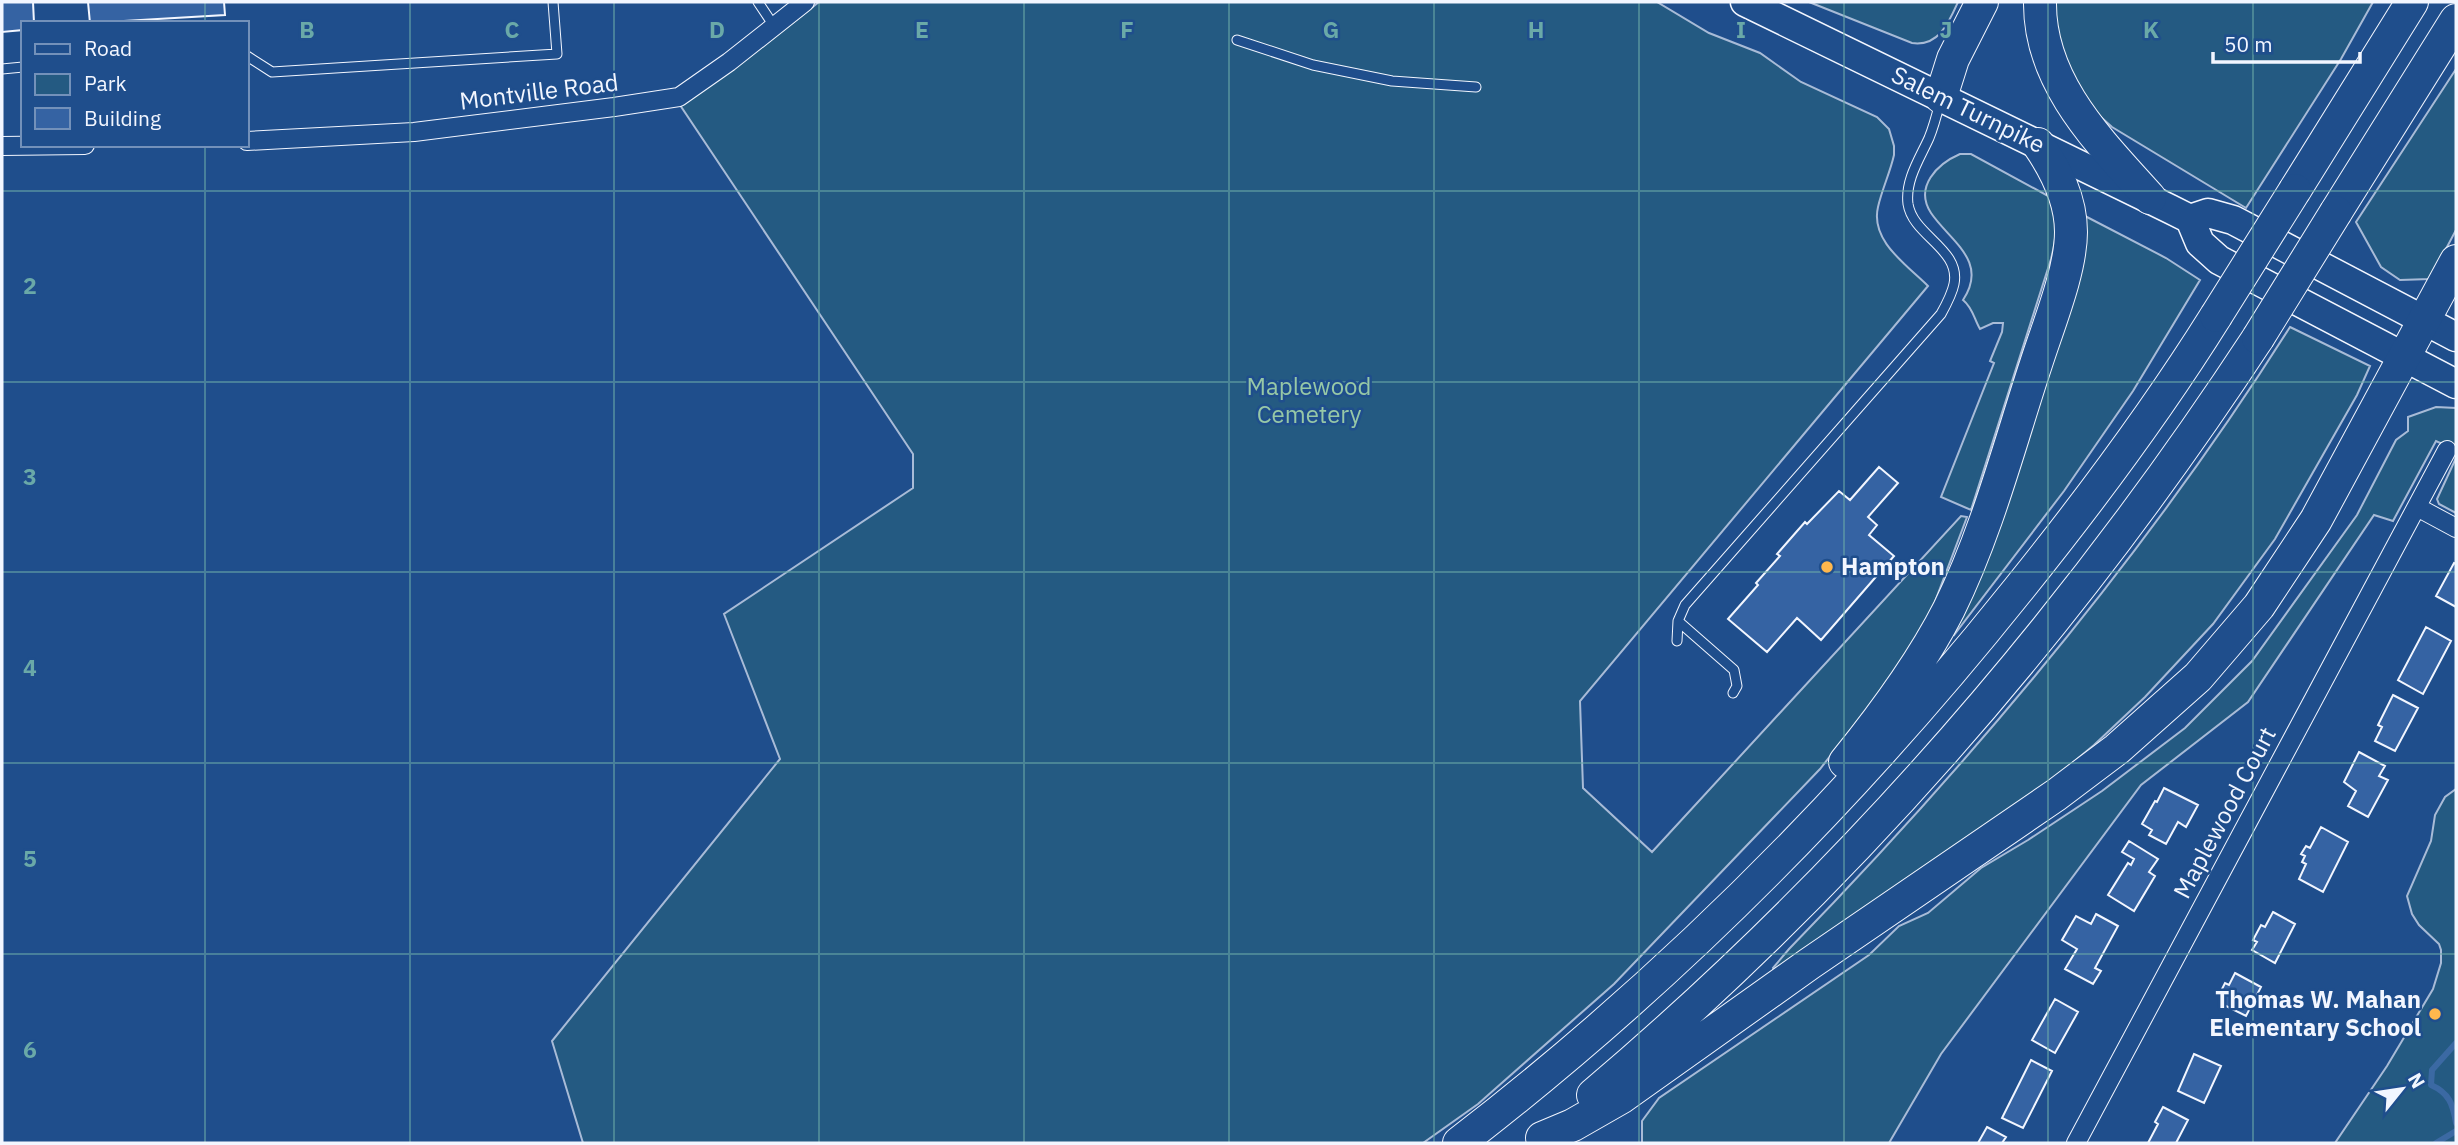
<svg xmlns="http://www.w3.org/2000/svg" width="2458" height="1145" font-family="'IBM Plex Sans',sans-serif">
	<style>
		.green { fill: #245a82; stroke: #a8bbd7; stroke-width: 2 }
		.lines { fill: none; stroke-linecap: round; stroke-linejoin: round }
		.stream { stroke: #3b69a3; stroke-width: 6 }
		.building { fill: #3563a3; stroke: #f2f6ff; stroke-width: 2 }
		.service-casing { stroke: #f2f6ff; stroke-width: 11 }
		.minor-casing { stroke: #f2f6ff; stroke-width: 20 }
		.primary-casing { stroke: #f2f6ff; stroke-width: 31 }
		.motorway-casing { stroke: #f2f6ff; stroke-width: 34 }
		.service { stroke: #1f4e8c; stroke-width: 9 }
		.minor { stroke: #1f4e8c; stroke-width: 18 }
		.primary { stroke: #1f4e8c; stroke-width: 28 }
		.motorway { stroke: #1f4e8c; stroke-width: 32 }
		.motorway-bridge-casing { stroke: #f2f6ff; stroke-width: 34; stroke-linecap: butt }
		.motorway-bridge { stroke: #1f4e8c; stroke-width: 32 }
		.grid { fill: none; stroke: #6aa9a8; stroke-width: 2; stroke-opacity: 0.55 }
		.poi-dot { fill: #ffb74d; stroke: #1f4e8c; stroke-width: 2.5 }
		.labels { text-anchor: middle; stroke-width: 5; stroke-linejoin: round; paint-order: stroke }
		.street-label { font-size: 24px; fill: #f2f6ff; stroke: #1f4e8c }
		.park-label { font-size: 24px; fill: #97c8a6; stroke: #1f4e8c }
		.poi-label { font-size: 24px; font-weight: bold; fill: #f2f6ff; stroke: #1f4e8c; text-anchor: start }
		.grid-label { font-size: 23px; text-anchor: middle; font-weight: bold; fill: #6aa9a8; stroke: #1f4e8c; stroke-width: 5; stroke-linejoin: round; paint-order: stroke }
	</style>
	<rect width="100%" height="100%" fill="#1f4e8c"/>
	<path class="green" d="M 819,2 L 1657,2 L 1709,33 L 1760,53 L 1801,82 L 1877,117 L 1889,129 L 1894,146 L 1894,155 C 1890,173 1882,189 1878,207 C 1870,241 1907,265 1928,286 L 1580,701 L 1583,788 L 1652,852 L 1961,516 L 1967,517 L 1928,620 L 1886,685 L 1820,769 L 1614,984 L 1478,1104 L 1423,1143 L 583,1143 L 552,1041 L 780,759 L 724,614 L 913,488 L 913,454 L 680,105 L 745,60 Z
		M 1809,2 L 1958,2 C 1949,22 1939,47 1912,43 Z
		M 2054,2 L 2373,2 L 2341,59 L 2246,208 L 2112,127 L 2093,110 L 2059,50 Z
		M 2456,69 L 2456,230 L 2430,279 L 2400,280 L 2381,267 L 2356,222 Z
		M 1960,154 L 1971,154 L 2050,197 C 2058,219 2057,236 2051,259 L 1971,510 L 1941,497 L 1994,363 L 1990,361 L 2002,332 L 2003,323 L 1993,323 L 1980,329 C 1974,319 1973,308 1963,300 C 1989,261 1950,241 1931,213 C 1914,187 1937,164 1960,154 Z
		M 2085,216 L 2166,258 L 2200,280 L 2133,391 L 2064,491 L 1954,635 L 1948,630 Z
		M 2290,327 L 2370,366 L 2357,395 L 2275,539 L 2213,624 L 2145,697 L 2094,745 L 2035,794 L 1775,972 L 1773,968 L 1789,949 C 1975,758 2147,553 2290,327 Z
		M 2436,407 L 2456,408 L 2456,450 L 2436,441 L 2393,521 L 2374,515 L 2248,702 L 2141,785 L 1941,1054 L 1889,1143 L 1642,1143 L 1642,1121 L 1659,1098 L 1869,955 L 1899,926 L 1928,913 L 1981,868 L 2028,840 L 2102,791 L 2185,728 L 2252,661 L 2357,515 L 2396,440 L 2408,431 L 2408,417 Z
		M 2456,458 L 2456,513 L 2439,504 L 2437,499 Z
		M 2456,789 L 2456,1143 L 2335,1143 L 2387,1066 L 2433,989 L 2441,963 L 2441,950 L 2439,944 L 2419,925 L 2412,914 L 2407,896 L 2431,841 L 2435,815 L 2445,797 Z"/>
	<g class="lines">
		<path class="stream" d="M 2456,1043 L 2432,1070 L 2431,1085 C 2449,1093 2453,1104 2456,1123
			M 2436,1143 L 2456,1131"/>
	</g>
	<path class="building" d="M 2,2 L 33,2 L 34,23 L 23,23 L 23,30 L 2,32 Z
		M 88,2 L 224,2 L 225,15 L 90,23 Z
		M 88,2 L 224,2 L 225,15 L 90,23 Z
		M 1879,467 L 1898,483 L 1868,517 L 1877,525 L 1869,535 L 1894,556 L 1821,640 L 1797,618 L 1767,652 L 1728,619 L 1758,585 L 1756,583 L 1780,556 L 1777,554 L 1805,522 L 1807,524 L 1839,491 L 1850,500 Z
		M 2454,563 L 2456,564 L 2456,607 L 2436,596 Z
		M 2426,627 L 2451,641 L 2423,694 L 2398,680 Z
		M 2393,695 L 2418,708 L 2395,751 L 2375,741 L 2382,727 L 2378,725 Z
		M 2359,752 L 2385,766 L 2379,776 L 2388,780 L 2368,817 L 2348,806 L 2356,791 L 2344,782 Z
		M 2164,788 L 2198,805 L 2186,827 L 2178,822 L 2166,844 L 2149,835 L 2152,830 L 2142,824 L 2155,801 L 2157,802 Z
		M 2321,827 L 2348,842 L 2323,892 L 2299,879 L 2306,864 L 2302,862 L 2305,856 L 2301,854 L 2306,846 L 2310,848 Z
		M 2129,841 L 2158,859 L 2149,872 L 2155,876 L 2134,911 L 2108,895 L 2128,863 L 2131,865 L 2134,859 L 2122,852 Z
		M 2273,912 L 2295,924 L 2275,963 L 2252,950 L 2257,942 L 2253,940 L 2261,925 L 2265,927 Z
		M 2096,914 L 2118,926 L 2095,968 L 2101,971 L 2093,984 L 2065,969 L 2077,949 L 2062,940 L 2076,916 L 2091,924 Z
		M 2235,973 L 2261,987 L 2246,1016 L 2220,1003 L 2225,993 L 2221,991 L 2225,983 L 2229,985 Z
		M 2055,999 L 2078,1012 L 2055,1053 L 2032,1040 Z
		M 2194,1054 L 2221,1066 L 2204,1103 L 2178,1091 Z
		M 2031,1060 L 2052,1071 L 2023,1128 L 2002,1118 Z
		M 2163,1107 L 2188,1120 L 2176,1143 L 2148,1143 L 2158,1124 L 2155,1122 Z
		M 1987,1127 L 2006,1137 L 2002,1143 L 1978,1143 Z"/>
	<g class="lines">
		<defs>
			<path id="service" d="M 758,2 L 774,26
				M 1237,40 L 1313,65 L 1392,81 L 1476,87
				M 247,56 L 272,72 L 557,54 L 553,2
				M 2,69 L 23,67
				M 1678,621 L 1734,670 L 1737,686 L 1733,693
				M 1677,641 L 1678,621 L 1685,605 L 1941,314 C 1946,305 1952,294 1954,284 C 1961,249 1913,236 1908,204 C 1905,180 1920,158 1929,138 C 1934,126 1937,114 1940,102"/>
			<path id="minor" d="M 247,141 L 414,132 L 614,107 L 679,97 L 729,62 L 805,2
				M 2,146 L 85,145
				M 2417,507 L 2456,528
				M 2076,1143 L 2447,450"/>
			<path id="primary" d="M 1745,2 L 2170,209 L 2190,219 L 2200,243 L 2219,260 L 2456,384
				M 2190,219 L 2208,213 L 2233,220 L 2456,337"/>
			<path id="motorway" d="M 2040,2 C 2039,83 2100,142 2150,198
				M 1941,97 L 1953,59 L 1982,2
				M 2295,190 L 2412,2
				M 2336,212 L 2456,20
				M 1845,762 C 1884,714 1921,664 1949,609 C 1987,532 2009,446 2036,364 C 2048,326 2071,271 2071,232 C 2071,199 2056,170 2038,144
				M 1593,1095 C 1850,877 2073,620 2258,338
				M 1542,1138 L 1573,1125 L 1622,1097 L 1809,964 L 2056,795 L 2117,749 L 2198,677 L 2259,606 L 2316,520 L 2456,261
				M 1459,1143 C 1667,983 1854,795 2017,591 C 2088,503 2156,412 2216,316"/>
		</defs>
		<use href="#service" class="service-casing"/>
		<use href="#minor" class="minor-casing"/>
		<use href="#primary" class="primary-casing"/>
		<use href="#motorway" class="motorway-casing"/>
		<use href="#service" class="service"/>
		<use href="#minor" class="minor"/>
		<use href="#primary" class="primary"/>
		<use href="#motorway" class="motorway"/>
		<defs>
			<path id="motorway-bridge" d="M 2216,316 L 2295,190
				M 2258,338 L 2336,212"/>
		</defs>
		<use href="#motorway-bridge" class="motorway-bridge-casing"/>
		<use href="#motorway-bridge" class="motorway-bridge"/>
	</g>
	<path class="grid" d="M 205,2 L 205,23M 410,2 L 410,1143M 614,2 L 614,1143M 819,2 L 819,1143M 1024,2 L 1024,1143M 1229,2 L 1229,1143M 1434,2 L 1434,1143M 1639,2 L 1639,1143M 1844,2 L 1844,1143M 2048,2 L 2048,1143M 2253,2 L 2253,1143M 205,145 L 205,1143M 2,191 L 2456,191M 2,382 L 2456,382M 2,572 L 2456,572M 2,763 L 2456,763M 2,954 L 2456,954"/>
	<g class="poi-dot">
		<circle cx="1827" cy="567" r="7"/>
		<circle cx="2435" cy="1014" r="7"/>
	</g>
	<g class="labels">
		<g class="street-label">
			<text transform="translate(539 92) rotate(-7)" y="8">Montville Road</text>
			<text transform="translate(1968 110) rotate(26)" y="8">Salem Turnpike</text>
			<text transform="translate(2225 813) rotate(-62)" y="8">Maplewood Court</text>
		</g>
		<g class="park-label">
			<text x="1309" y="395">Maplewood<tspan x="1309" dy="28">Cemetery</tspan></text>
		</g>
		<g class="poi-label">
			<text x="1841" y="575">Hampton</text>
			<text x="2421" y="1008" text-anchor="end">Thomas W. Mahan<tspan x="2421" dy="28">Elementary School</tspan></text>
		</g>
	</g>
	<g class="grid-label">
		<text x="307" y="38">B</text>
		<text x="512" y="38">C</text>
		<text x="717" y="38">D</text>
		<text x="922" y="38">E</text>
		<text x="1127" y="38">F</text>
		<text x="1331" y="38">G</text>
		<text x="1536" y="38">H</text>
		<text x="1741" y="38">I</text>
		<text x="1946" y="38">J</text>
		<text x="2151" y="38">K</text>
		<text x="30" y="294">2</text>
		<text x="30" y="485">3</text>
		<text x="30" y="676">4</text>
		<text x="30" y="867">5</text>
		<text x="30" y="1058">6</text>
	</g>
	<rect width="2458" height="1145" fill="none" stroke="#f2f6ff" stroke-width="7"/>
	<rect x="21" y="21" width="228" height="126" fill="#1f4e8c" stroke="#7391ba" stroke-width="2"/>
	<rect x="35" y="44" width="35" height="10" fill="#1f4e8c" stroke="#7391ba" stroke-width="2"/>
	<text x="84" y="56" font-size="21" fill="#f2f6ff">Road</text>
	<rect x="35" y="74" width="35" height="21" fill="#245a82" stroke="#7391ba" stroke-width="2"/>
	<text x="84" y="91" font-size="21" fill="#f2f6ff">Park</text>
	<rect x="35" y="108" width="35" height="21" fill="#3563a3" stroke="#7391ba" stroke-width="2"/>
	<text x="84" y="126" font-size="21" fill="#f2f6ff">Building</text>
	<g transform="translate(2402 1089) rotate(60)" stroke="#1f4e8c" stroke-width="5" paint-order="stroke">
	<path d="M0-5L12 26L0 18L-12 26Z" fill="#f2f6ff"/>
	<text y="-10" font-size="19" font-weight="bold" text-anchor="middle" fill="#f2f6ff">N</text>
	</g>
	<path d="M2213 52v10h147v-10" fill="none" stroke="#f2f6ff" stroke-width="3.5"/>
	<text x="2224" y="52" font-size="21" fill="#f2f6ff" stroke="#1f4e8c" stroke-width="5" paint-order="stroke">50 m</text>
</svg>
